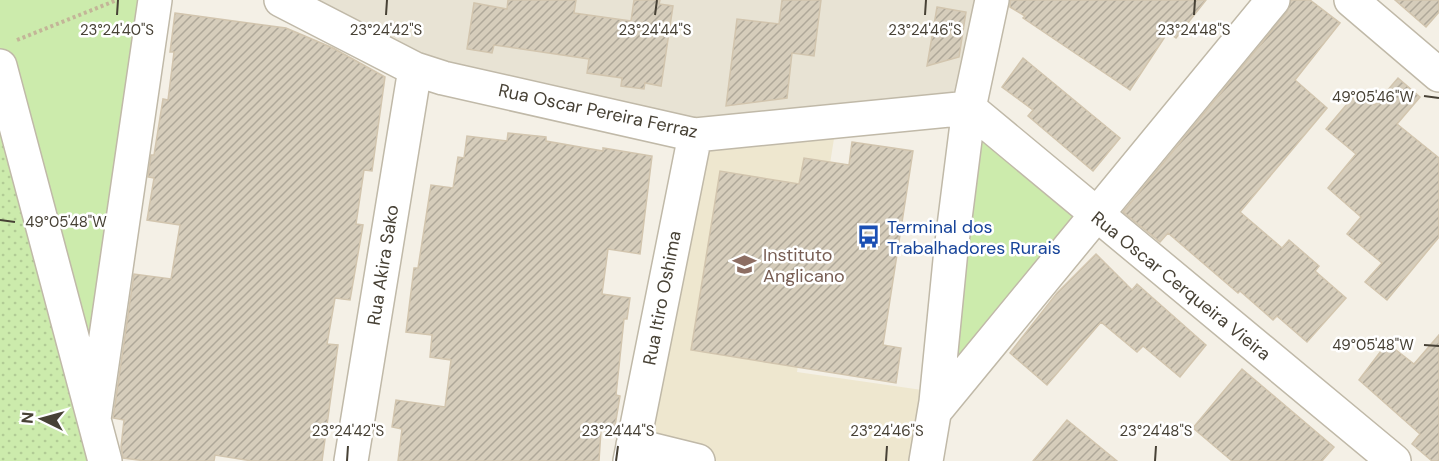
<svg xmlns="http://www.w3.org/2000/svg" width="1439" height="461" font-family="'DM Sans',sans-serif">
	<style>
		.residential { fill: #e8e3d4 }
		.education { fill: #eee7cf }
		.grass { fill: url(#grass-dots) }
		.park { fill: #ccebac }
		.building { fill: url(#building-hatch); stroke: #d2c5ae; stroke-width: 1.5 }
		.lines { fill: none; stroke-linecap: round; stroke-linejoin: round }
		.street-casing { stroke: #c0b9a8; stroke-width: 36 }
		.path { stroke: #c3b598; stroke-width: 4; stroke-dasharray: 3 3; stroke-linecap: butt }
		.street { stroke: #fff; stroke-width: 33 }
		.ticks { fill: none; stroke: #474135; stroke-width: 2 }
		.labels { text-anchor: middle; stroke-width: 5; stroke-linejoin: round; paint-order: stroke }
		.street-label { font-size: 18px; fill: #474135; stroke: #fff }
		.transit-label { font-size: 18px; fill: #164399; stroke: #fff; text-anchor: start }
		.education-label { font-size: 18px; fill: #785e54; stroke: #fff; text-anchor: start }
		.ticks-label { font-size: 15px; text-anchor: middle; fill: #474135; stroke: #fff; stroke-width: 5; stroke-linejoin: round; paint-order: stroke }
	</style>
	<defs>
		<pattern id="grass-dots" width="8" height="8" patternUnits="userSpaceOnUse" patternTransform="scale(1.5)"><rect width="8" height="8" fill="#ccebac"/><path d="M2 2h.1M6 6h.1" fill="none" stroke="#b1cb95" stroke-width="1.8" stroke-linecap="round"/></pattern>
		<pattern id="building-hatch" width="6" height="6" patternUnits="userSpaceOnUse" patternTransform="scale(1.5)"><rect width="6" height="6" fill="#d6cdbb"/><path d="M-1 1l2-2M0 6l6-6M5 7l2-2" fill="none" stroke="#afa899"/></pattern>
	</defs>
	<rect width="100%" height="100%" fill="#f4f0e6"/>
	<path class="residential" d="M 286,0 L 990,0 L 967,105 L 694,131 L 442,74 Z"/>
	<path class="education" d="M 836,126 L 797,372 L 936,392 L 926,461 L 717,461 L 638,439 L 702,141 Z"/>
	<path class="grass" d="M 0,62 L 105,461 L 0,461 Z"/>
	<path class="park" d="M 0,0 L 154,0 L 93,396 L 0,53 Z
		M 969,108 L 1096,216 L 936,392 Z"/>
	<path class="building" d="M 508,0 L 576,0 L 574,13 L 631,21 L 634,0 L 660,0 L 659,4 L 673,6 L 661,86 L 645,83 L 644,89 L 621,86 L 622,78 L 587,73 L 589,59 L 494,45 L 492,53 L 467,49 L 474,3 L 507,9 Z
		M 782,0 L 821,0 L 814,56 L 792,53 L 787,98 L 726,106 L 737,19 L 779,24 Z
		M 1010,0 L 1206,0 L 1176,38 L 1168,32 L 1130,90 L 1023,18 L 1025,16 L 1010,7 Z
		M 1291,0 L 1310,0 L 1340,23 L 1295,80 L 1327,108 L 1240,212 L 1282,248 L 1289,240 L 1319,266 L 1315,271 L 1346,298 L 1307,342 L 1277,316 L 1273,320 L 1240,291 L 1238,293 L 1168,233 L 1160,242 L 1123,212 L 1287,12 Z
		M 1395,0 L 1439,0 L 1439,12 L 1426,27 Z
		M 937,7 L 966,12 L 959,57 L 927,66 Z
		M 175,13 L 286,28 L 333,48 L 385,77 L 372,171 L 364,170 L 356,224 L 363,225 L 350,300 L 335,298 L 327,344 L 338,345 L 322,461 L 252,461 L 215,455 L 214,461 L 146,461 L 123,458 L 121,447 L 124,420 L 113,418 L 134,274 L 171,279 L 180,225 L 147,220 L 154,178 L 148,177 L 151,155 L 154,155 L 163,99 L 168,100 L 174,52 L 170,52 Z
		M 1023,58 L 1120,138 L 1093,171 L 1028,116 L 1033,110 L 1002,87 Z
		M 1398,78 L 1420,97 L 1397,124 L 1439,158 L 1439,237 L 1387,300 L 1365,282 L 1382,263 L 1347,234 L 1361,217 L 1328,188 L 1356,154 L 1326,129 L 1358,91 L 1375,105 Z
		M 508,133 L 546,137 L 546,141 L 603,151 L 603,148 L 652,156 L 640,254 L 608,249 L 602,294 L 630,298 L 627,319 L 624,319 L 616,395 L 620,396 L 614,432 L 601,430 L 599,461 L 398,461 L 402,429 L 392,427 L 396,400 L 445,407 L 451,360 L 430,357 L 432,335 L 406,332 L 414,268 L 418,268 L 431,185 L 453,188 L 458,157 L 464,158 L 467,136 L 507,141 Z
		M 852,142 L 913,151 L 883,345 L 901,348 L 896,383 L 691,350 L 720,171 L 799,184 L 804,158 L 849,165 Z
		M 1096,254 L 1132,290 L 1137,284 L 1206,345 L 1180,377 L 1143,346 L 1137,352 L 1101,322 L 1047,385 L 1010,353 L 1057,293 Z
		M 1439,335 L 1439,461 L 1432,461 L 1412,444 L 1420,434 L 1359,380 L 1387,343 L 1414,364 Z
		M 1242,369 L 1334,447 L 1322,461 L 1232,461 L 1193,428 Z
		M 1067,420 L 1117,461 L 1033,461 Z"/>
	<g class="lines">
		<defs>
			<path id="street" d="M 281,0 L 415,69 L 443,78 L 695,135 L 969,108 L 1394,461
				M 1351,0 L 1439,75
				M 0,66 L 105,461
				M 935,411 L 1273,0
				M 94,419 L 155,0
				M 633,445 L 698,461
				M 351,461 L 415,69
				M 630,461 L 695,135
				M 926,461 L 936,402 L 951,250 L 969,108 L 992,0"/>
		</defs>
		<use href="#street" class="street-casing"/>
		<path class="path" d="M 17,40 L 117,0"/>
		<use href="#street" class="street"/>
	</g>
	<path class="ticks" d="M 117,15 L 118,0M 386,15 L 387,0M 655,15 L 657,0M 925,15 L 926,0M 1194,15 L 1195,0M 1424,96 L 1439,98M 0,220 L 15,222M 1424,345 L 1439,346M 347,461 L 348,446M 616,461 L 618,446M 886,461 L 887,446M 1155,461 L 1156,446"/>
	<defs>
		<symbol id="bus-bare" viewBox="-9 -9 18 18"><path d="M-5-6H5V4H4V6H2V4H-2V6H-4V4H-5ZM-3.5-4V0h7V-4ZM-3.5 1.2v1.5H-2V1.2ZM2 1.2v1.5H3.5V1.2Z" fill="#1a4fb4" stroke="#fff" stroke-width="2.5" paint-order="stroke"/></symbol>
		<symbol id="school-bare" viewBox="-9 -9 18 18"><path d="M0-5L7-2L0 1L-7-2ZM-4 1L0 2.5L4 1V4Q0 6-4 4Z" fill="#8d6e63" stroke="#fff" stroke-width="2.5" paint-order="stroke"/></symbol>
	</defs>
	<g fill-rule="evenodd">
		<use href="#bus-bare" x="852" y="220" width="33" height="33"/>
		<use href="#school-bare" x="728" y="248" width="33" height="33"/>
	</g>
	<g class="labels">
		<g class="street-label">
			<text transform="translate(598 111) rotate(12)" y="6">Rua Oscar Pereira Ferraz</text>
			<text transform="translate(383 265) rotate(-81)" y="6">Rua Akira Sako</text>
			<text transform="translate(1181 286) rotate(39)" y="6">Rua Oscar Cerqueira Vieira</text>
			<text transform="translate(662 298) rotate(-79)" y="6">Rua Itiro Oshima</text>
		</g>
		<g class="transit-label">
			<text x="887" y="233">Terminal dos<tspan x="887" dy="21">Trabalhadores Rurais</tspan></text>
		</g>
		<g class="education-label">
			<text x="763" y="261">Instituto<tspan x="763" dy="21">Anglicano</tspan></text>
		</g>
	</g>
	<g class="ticks-label">
		<text x="117" y="35">23°24'40"S</text>
		<text x="386" y="35">23°24'42"S</text>
		<text x="655" y="35">23°24'44"S</text>
		<text x="925" y="35">23°24'46"S</text>
		<text x="1194" y="35">23°24'48"S</text>
		<text x="1373" y="102">49°05'46"W</text>
		<text x="66" y="227">49°05'48"W</text>
		<text x="1373" y="350">49°05'48"W</text>
		<text x="348" y="436">23°24'42"S</text>
		<text x="618" y="436">23°24'44"S</text>
		<text x="887" y="436">23°24'46"S</text>
		<text x="1156" y="436">23°24'48"S</text>
	</g>
	<g transform="translate(42 419) rotate(275)" stroke="#ffffff" stroke-width="4.5" paint-order="stroke">
	<path d="M0-4.5L10 22L0 15L-10 22Z" fill="#474135"/>
	<text y="-9" font-size="16" font-weight="bold" text-anchor="middle" fill="#474135">N</text>
	</g>
</svg>
